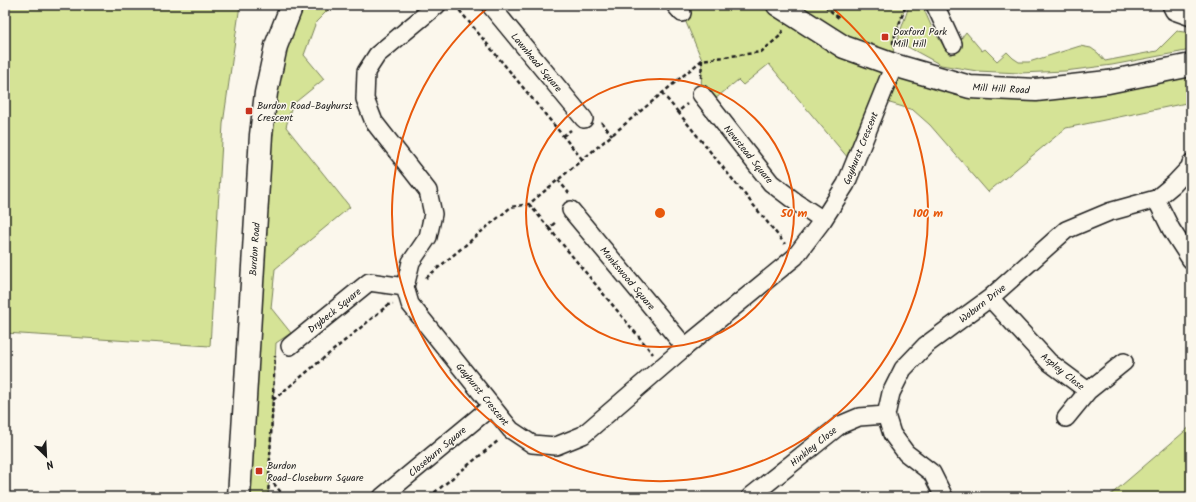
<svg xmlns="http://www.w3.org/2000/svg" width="1196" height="502" font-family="Kalam,sans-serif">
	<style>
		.green { fill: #d5e396; stroke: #788059 }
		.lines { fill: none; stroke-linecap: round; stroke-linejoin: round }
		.street-casing { stroke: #1c1c1c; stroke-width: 20 }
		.secondary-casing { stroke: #1c1c1c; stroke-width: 25 }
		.path { stroke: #1c1c1c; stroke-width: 2.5; stroke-dasharray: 4 3; stroke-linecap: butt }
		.street { stroke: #fbf7ec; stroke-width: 17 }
		.secondary { stroke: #fbf7ec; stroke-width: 22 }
		.ring { fill: none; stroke: #e8590c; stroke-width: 2 }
		.poi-dot { fill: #c8321e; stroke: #fbf7ec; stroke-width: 1.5 }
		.labels { text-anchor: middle; stroke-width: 3; stroke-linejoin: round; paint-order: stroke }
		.poi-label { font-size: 10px; fill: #1c1c1c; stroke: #fbf7ec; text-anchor: start }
		.street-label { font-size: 10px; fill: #1c1c1c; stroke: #fbf7ec }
		.centre { fill: #e8590c; stroke: #fbf7ec; stroke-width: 2 }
		.ring-label { font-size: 12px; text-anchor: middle; font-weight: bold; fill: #e8590c; stroke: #fbf7ec; stroke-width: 3; stroke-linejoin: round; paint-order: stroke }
	</style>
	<rect width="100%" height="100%" fill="#fbf7ec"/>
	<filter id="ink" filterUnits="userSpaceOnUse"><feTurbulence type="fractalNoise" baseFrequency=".025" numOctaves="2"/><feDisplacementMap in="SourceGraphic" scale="8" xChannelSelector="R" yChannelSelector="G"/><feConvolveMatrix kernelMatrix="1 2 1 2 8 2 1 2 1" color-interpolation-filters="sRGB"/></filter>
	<g filter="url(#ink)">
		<path class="green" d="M 5,5 L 240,5 L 223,124 L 210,346 L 5,333 Z
			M 292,5 L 333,5 L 316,22 L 304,55 L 324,79 L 292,105 L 286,127 L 350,207 L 275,269 L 271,308 L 291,333 L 276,343 L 268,497 L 239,497 L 261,135 Z
			M 675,5 L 906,5 L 893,41 L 894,65 L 970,87 L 1191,65 L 1191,102 L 1066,128 L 988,192 L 930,125 L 913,110 L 880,100 L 854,165 L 769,64 L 743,85 L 738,80 L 709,104 L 701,94 L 702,60 L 682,13 Z
			M 909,5 L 922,5 L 933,30 L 950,55 L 961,48 C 959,41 962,37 966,32 L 982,51 L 985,49 L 997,61 L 1007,52 L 1013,58 L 1019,62 L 1029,62 L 1080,46 L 1091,48 L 1098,53 L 1105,61 L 1157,51 L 1177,31 L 1191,33 L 1191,50 L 1112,65 L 1065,71 L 1020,73 L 977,71 L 941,65 L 897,41 L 908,9 Z
			M 1191,426 L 1191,497 L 1108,497 Z"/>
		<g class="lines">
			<defs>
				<path id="street" d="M 437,5 L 377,55 L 366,72 L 365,99 L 374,122 L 428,191 L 433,214 L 428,237 L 411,262 L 405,287 L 410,304 L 511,430 L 532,444 L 556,446 L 583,435 L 685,347 L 795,257 L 823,220 L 846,184 L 894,65
					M 490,5 L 584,119
					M 675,5 L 682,13
					M 935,5 L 953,44
					M 1171,5 L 1174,11 L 1191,17
					M 701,94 L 771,183 L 796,202 L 823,220
					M 1156,199 L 1171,229 L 1191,260
					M 571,210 L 685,347
					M 990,298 L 1049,362 L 1088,391 L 1124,362
					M 290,346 L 369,282 L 405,287
					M 1066,418 L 1088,391
					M 382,497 L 492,406
					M 750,497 L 840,425 L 859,417 L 886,415
					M 944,497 L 932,473 L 906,453 L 892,434 L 886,415 L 891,393 L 903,369 L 926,345 L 990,298 L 1066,230 L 1109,212 L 1156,199 L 1174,184 L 1190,167 L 1191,163"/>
				<path id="secondary" d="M 778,5 L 844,47 L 894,65 L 970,87 L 1036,90 L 1108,82 L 1191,65
					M 239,497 L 261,135 L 266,93 L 276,46 L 292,5"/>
			</defs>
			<use href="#street" class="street-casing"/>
			<use href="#secondary" class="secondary-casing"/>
			<path class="path" d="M 455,5 L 582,159
				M 827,5 L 827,8 L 840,19
				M 893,44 L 893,41 L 906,5
				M 701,78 L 702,60 L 761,52 L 780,36 L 783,30
				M 662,93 L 678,112 L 687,104
				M 678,112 L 785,244
				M 601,122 L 612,135
				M 563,136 L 571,130
				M 558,180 L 569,193
				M 529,204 L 549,228 L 557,221
				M 549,228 L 653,354
				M 426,278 L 511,207 L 529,204 L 702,60
				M 273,400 L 388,305 L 393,304
				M 269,478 L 285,497
				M 268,497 L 275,356
				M 429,497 L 499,440"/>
			<use href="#street" class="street"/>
			<use href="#secondary" class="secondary"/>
		</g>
	</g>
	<g class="ring">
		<circle cx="660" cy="213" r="134"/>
		<path d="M830 6A268 268 0 1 1 490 6"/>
	</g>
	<g class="poi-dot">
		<rect x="881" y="33" width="8" height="8" rx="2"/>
		<rect x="245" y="107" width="8" height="8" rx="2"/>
		<rect x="255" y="467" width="8" height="8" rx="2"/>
	</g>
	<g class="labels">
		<g class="poi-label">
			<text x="893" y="35">Doxford Park<tspan x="893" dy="12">Mill Hill</tspan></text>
			<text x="257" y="109">Burdon Road-Bayhurst<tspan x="257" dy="12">Crescent</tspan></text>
			<text x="267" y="469">Burdon<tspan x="267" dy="12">Road-Closeburn Square</tspan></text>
		</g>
		<g class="street-label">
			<text transform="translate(537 62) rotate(50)" y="4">Lawnhead Square</text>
			<text transform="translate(1001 88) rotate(3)" y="4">Mill Hill Road</text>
			<text transform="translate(860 148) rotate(-68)" y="4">Gayhurst Crescent</text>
			<text transform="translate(749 154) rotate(51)" y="4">Newstead Square</text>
			<text transform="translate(254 249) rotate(-86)" y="4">Burdon Road</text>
			<text transform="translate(628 278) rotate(50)" y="4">Monkswood Square</text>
			<text transform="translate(982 303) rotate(-38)" y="4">Woburn Drive</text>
			<text transform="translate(334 310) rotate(-39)" y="4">Drybeck Square</text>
			<text transform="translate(1063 371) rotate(39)" y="4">Aspley Close</text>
			<text transform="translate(483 394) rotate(51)" y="4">Gayhurst Crescent</text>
			<text transform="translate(813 446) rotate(-39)" y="4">Hinkley Close</text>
			<text transform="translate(437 451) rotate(-40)" y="4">Closeburn Square</text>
		</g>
	</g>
	<circle cx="660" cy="213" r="6" class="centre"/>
	<g class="ring-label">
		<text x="794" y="217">50 m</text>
		<text x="928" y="217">100 m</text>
	</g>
	<rect width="1196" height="502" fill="none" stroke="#fbf7ec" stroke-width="20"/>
	<rect x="10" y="10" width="1176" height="482" fill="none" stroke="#1c1c1c" stroke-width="1.5" filter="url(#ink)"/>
	<g transform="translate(46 456) rotate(156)" stroke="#fbf7ec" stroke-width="3" paint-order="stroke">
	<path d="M0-3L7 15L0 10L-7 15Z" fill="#1c1c1c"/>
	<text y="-6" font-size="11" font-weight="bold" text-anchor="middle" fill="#1c1c1c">N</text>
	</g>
</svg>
